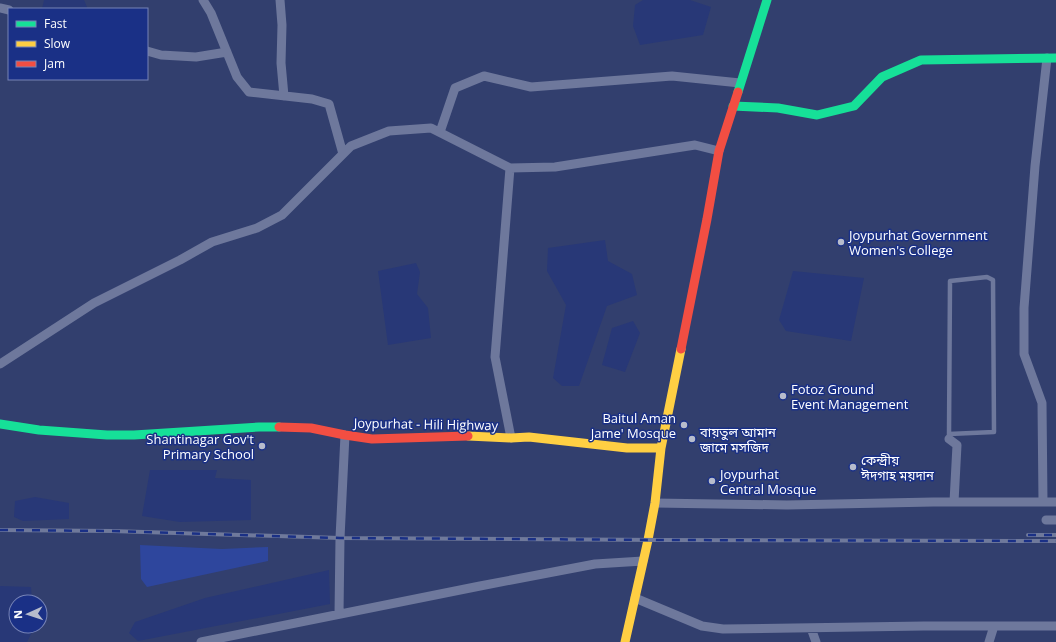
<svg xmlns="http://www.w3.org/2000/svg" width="1056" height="642" font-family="'Open Sans','Noto Sans Bengali',sans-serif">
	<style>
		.green { fill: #2e469d }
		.water { fill: #283877 }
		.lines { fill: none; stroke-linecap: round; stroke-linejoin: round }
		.lane { stroke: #6e789c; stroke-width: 4.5 }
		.street { stroke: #6e789c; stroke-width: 9 }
		.fast { stroke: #16e098; stroke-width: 9 }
		.slow { stroke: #ffcf43; stroke-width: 9 }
		.jam { stroke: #f24e42; stroke-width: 9 }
		.rail-casing { stroke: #6f799b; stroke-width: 4 }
		.rail { stroke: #1a3086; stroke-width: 2.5; stroke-dasharray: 8; stroke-linecap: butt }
		.poi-dot { fill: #b7bccc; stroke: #1a3086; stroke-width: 1.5 }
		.labels { text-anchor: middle; stroke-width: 3; stroke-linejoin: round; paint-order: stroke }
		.poi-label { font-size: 13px; fill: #fff; stroke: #1a3086; text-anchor: start }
		.street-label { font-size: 13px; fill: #fff; stroke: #1a3086 }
	</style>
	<rect width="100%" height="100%" fill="#323f6e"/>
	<path class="green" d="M 140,545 L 222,549 L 268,547 L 268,561 L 147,587 L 141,579 Z"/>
	<path class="water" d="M 44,0 L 84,0 L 87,7 L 86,9 L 42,9 Z
		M 643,0 L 690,0 L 711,7 L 703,35 L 640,45 L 633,26 L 635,5 Z
		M 605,240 L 608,261 L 632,274 L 637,295 L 607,306 L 579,386 L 562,386 L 553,378 L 566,305 L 547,271 L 548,248 Z
		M 416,263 L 420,272 L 417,294 L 428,308 L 431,338 L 388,345 L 378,271 Z
		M 793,271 L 864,278 L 851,341 L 786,331 L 779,320 Z
		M 633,321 L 640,333 L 625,372 L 602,365 L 612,328 Z
		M 150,470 L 217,470 L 215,478 L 251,480 L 251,520 L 180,522 L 142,516 Z
		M 35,497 L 69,503 L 69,519 L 23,521 L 14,517 L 15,501 Z
		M 329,570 L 330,604 L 138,641 L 129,633 L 135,622 L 205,598 Z
		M 0,586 L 31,587 L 32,602 L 16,602 L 16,626 L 34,626 L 34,628 L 27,642 L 0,642 Z"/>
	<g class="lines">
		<path class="lane" d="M 949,439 L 949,434 L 950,281 L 987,277 L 993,280 L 994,432 L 949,434"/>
		<path class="street" d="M 203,0 L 211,13 L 237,77 L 249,92 L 312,99 L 329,104 L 343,154
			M 280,0 L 282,25 L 281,63 L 284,96
			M 0,8 L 9,10
			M 147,51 L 161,55 L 196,57 L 227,52
			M 440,132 L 455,88 L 484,76 L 531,87 L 672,76 L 740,83
			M 510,168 L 495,357 L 511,438
			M 0,364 L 94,303 L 180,260 L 212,242 L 257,228 L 282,215 L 351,146 L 389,131 L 431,128 L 510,168 L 555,167 L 695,145 L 719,151
			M 949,439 L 957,445 L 954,502
			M 1043,502 L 1042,403 L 1024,354 L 1024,308 L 1035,166 L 1047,58
			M 655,503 L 787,505 L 933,502 L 1056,502
			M 1046,520 L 1056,520
			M 635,598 L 702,626 L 723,629 L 924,626 L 1056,626
			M 339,614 L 340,538 L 345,435
			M 811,628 L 816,642
			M 201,642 L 480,586 L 595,564 L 643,561
			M 989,642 L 994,626"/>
		<path class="fast" d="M 738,92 L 767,0
			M 733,106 L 778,108 L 817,115 L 854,106 L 882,77 L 921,60 L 1056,58
			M 0,424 L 39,430 L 107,435 L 134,435 L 259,427 L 279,427"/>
		<path class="slow" d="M 468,436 L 511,438 L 529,437 L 627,448 L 661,448
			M 625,642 L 648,540 L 655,503 L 661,448 L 681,349"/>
		<path class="jam" d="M 681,349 L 707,219 L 719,151 L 738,92
			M 279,427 L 311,428 L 345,435 L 372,439 L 468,436"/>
		<defs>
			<path id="rail" d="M 0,530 L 112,531 L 340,538 L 662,540 L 1056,541
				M 1028,535 L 1056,535"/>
		</defs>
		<use href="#rail" class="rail-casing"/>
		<use href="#rail" class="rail"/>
	</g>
	<g class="poi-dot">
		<circle cx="841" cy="242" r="4"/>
		<circle cx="783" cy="396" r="4"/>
		<circle cx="684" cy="425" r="4"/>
		<circle cx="692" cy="439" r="4"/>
		<circle cx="262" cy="446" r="4"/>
		<circle cx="853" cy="467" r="4"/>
		<circle cx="712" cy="481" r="4"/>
	</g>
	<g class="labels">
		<g class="poi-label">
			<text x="849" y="240">Joypurhat Government<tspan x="849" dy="15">Women's College</tspan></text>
			<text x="791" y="394">Fotoz Ground<tspan x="791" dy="15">Event Management</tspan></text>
			<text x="676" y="423" text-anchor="end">Baitul Aman<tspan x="676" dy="15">Jame' Mosque</tspan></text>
			<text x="700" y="437">বায়তুল আমান<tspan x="700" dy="15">জামে মসজিদ</tspan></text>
			<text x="254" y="444" text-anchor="end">Shantinagar Gov't<tspan x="254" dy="15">Primary School</tspan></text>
			<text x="861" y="465">কেন্দ্রীয়<tspan x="861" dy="15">ঈদগাহ ময়দান</tspan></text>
			<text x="720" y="479">Joypurhat<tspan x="720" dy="15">Central Mosque</tspan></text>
		</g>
		<g class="street-label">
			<text transform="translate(426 424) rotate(1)" y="5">Joypurhat - Hili Highway</text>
		</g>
	</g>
	<rect x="8" y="8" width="140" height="72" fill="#1a3086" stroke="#7683b6"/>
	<rect x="16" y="21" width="20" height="6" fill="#16e098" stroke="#7683b6"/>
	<text x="44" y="28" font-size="12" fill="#ffffff">Fast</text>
	<rect x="16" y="41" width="20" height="6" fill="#ffcf43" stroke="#7683b6"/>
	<text x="44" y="48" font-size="12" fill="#ffffff">Slow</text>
	<rect x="16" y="61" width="20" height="6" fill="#f24e42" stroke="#7683b6"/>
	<text x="44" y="68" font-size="12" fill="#ffffff">Jam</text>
	<g transform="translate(28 614) rotate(267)"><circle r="19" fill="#1a3086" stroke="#7683b6"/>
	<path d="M0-3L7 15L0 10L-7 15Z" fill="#b7bccc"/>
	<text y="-6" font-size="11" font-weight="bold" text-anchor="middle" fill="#ffffff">N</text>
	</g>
</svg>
